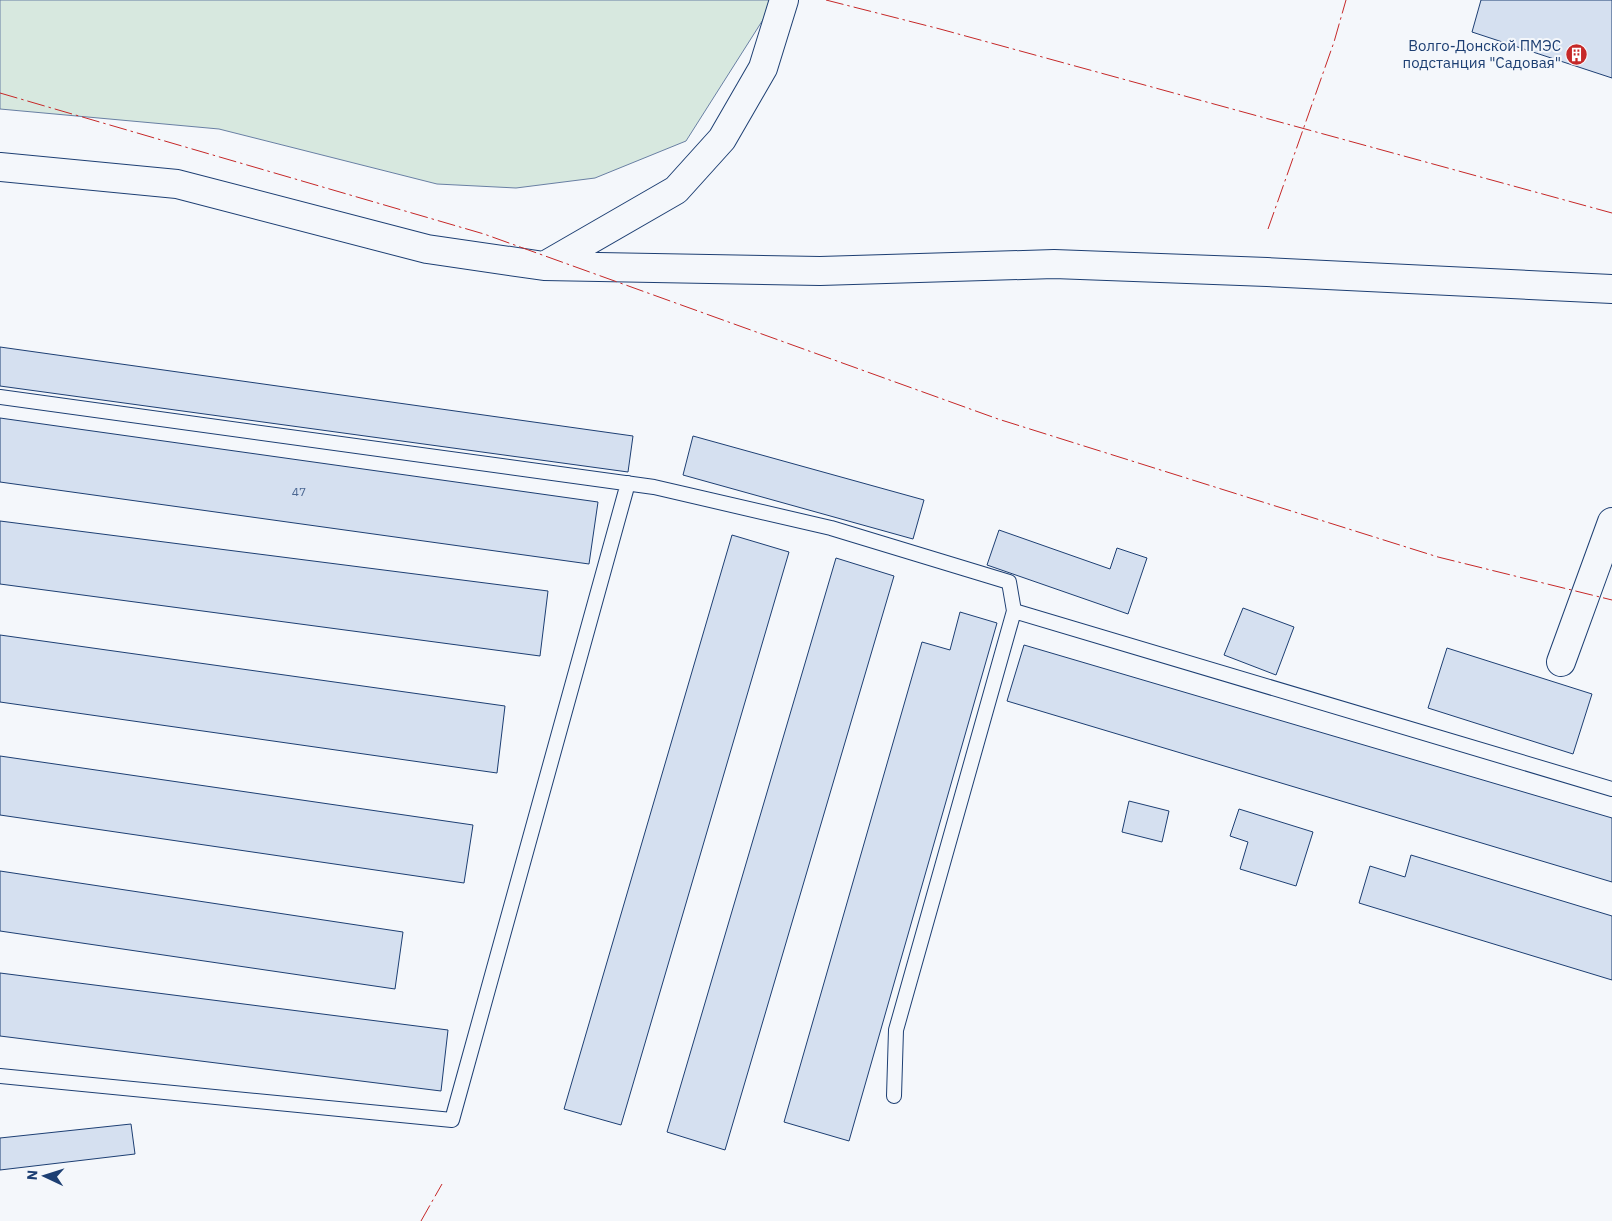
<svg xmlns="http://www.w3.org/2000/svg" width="1612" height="1221" font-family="'IBM Plex Sans',sans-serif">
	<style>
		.green { fill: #d7e8df; stroke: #687fa3 }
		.building { fill: #d5e0f0; stroke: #1d3f73 }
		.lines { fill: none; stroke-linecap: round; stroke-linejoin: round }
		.service-casing { stroke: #1d3f73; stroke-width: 16 }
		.minor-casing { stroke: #1d3f73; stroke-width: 30 }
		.service { stroke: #f4f7fb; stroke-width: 14 }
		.minor { stroke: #f4f7fb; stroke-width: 28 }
		.power { stroke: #c62828; stroke-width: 1; stroke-dasharray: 18 4 2.5 4; stroke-linecap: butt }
		.labels { text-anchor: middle; stroke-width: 4; stroke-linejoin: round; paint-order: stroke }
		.number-label { font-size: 12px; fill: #4b6792 }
		.poi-label { font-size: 15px; fill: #1d3f73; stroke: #f4f7fb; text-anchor: end }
	</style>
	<rect width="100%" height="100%" fill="#f4f7fb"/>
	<path class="green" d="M 0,0 L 770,0 L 766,15 L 686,141 L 595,178 L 516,188 L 437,184 L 219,129 L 0,109 Z"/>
	<path class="building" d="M 1481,0 L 1612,0 L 1612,78 L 1472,32 Z
		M 0,347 L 633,436 L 628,472 L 0,386 Z
		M 0,418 L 598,502 L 589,564 L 0,482 Z
		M 693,436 L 924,500 L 913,539 L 683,475 Z
		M 0,521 L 548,591 L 540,656 L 0,584 Z
		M 999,530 L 1110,569 L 1117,548 L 1147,558 L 1128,614 L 987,565 Z
		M 732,535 L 789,552 L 621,1125 L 564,1109 Z
		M 836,558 L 894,576 L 725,1150 L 667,1132 Z
		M 1243,608 L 1294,627 L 1276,675 L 1224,655 Z
		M 960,612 L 997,623 L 849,1141 L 784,1122 L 922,642 L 950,650 Z
		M 0,635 L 505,706 L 497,773 L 0,702 Z
		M 1024,645 L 1612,818 L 1612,882 L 1007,701 Z
		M 1447,648 L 1592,694 L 1573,754 L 1428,708 Z
		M 0,756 L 473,825 L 464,883 L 0,815 Z
		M 1129,801 L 1169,811 L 1162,842 L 1122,832 Z
		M 1239,809 L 1313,832 L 1296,886 L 1240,869 L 1248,842 L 1230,836 Z
		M 1411,855 L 1612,916 L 1612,980 L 1359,903 L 1370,866 L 1405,877 Z
		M 0,871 L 403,932 L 395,989 L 0,931 Z
		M 0,973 L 448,1030 L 441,1091 L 0,1036 Z
		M 131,1124 L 135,1154 L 0,1170 L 0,1138 Z"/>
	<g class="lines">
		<defs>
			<path id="service" d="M 0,397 L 654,487 L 831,528 L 1009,582 L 1014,611 L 896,1030 L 894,1096
				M 1014,611 L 1612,789
				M 0,1076 L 452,1120 L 628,483"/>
			<path id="minor" d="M 0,167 L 177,184 L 427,249 L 544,266 L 820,271 L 1054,264 L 1267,272 L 1612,289
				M 546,265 L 676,190 L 722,139 L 763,68 L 784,0
				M 1561,662 L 1612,522"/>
		</defs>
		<use href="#service" class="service-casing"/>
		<use href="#minor" class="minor-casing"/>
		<use href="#service" class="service"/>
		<use href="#minor" class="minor"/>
		<path class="power" d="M 826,0 L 940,29 L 1612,213
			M 0,93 L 484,234 L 998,419 L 1438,557 L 1612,600
			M 1268,229 L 1334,42 L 1346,0
			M 421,1221 L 442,1184"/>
	</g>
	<defs>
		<symbol id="building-disc" viewBox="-11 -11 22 22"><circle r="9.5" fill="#c62828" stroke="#f4f7fb"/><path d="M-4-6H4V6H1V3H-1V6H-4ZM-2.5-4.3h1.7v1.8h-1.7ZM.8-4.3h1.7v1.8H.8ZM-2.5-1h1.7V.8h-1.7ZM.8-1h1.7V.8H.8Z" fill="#fff"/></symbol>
	</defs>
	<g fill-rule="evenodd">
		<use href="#building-disc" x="1564" y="42" width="25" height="25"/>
	</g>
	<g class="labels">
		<g class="number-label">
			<text x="299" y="496">47</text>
		</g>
		<g class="poi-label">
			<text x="1561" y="51">Волго-Донской ПМЭС<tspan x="1561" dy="17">подстанция "Садовая"</tspan></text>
		</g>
	</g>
	<g transform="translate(45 1176) rotate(274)" stroke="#f4f7fb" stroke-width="4" paint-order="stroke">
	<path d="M0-4L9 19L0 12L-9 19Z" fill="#1d3f73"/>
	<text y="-8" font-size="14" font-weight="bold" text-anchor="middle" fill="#1d3f73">N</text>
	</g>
</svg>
